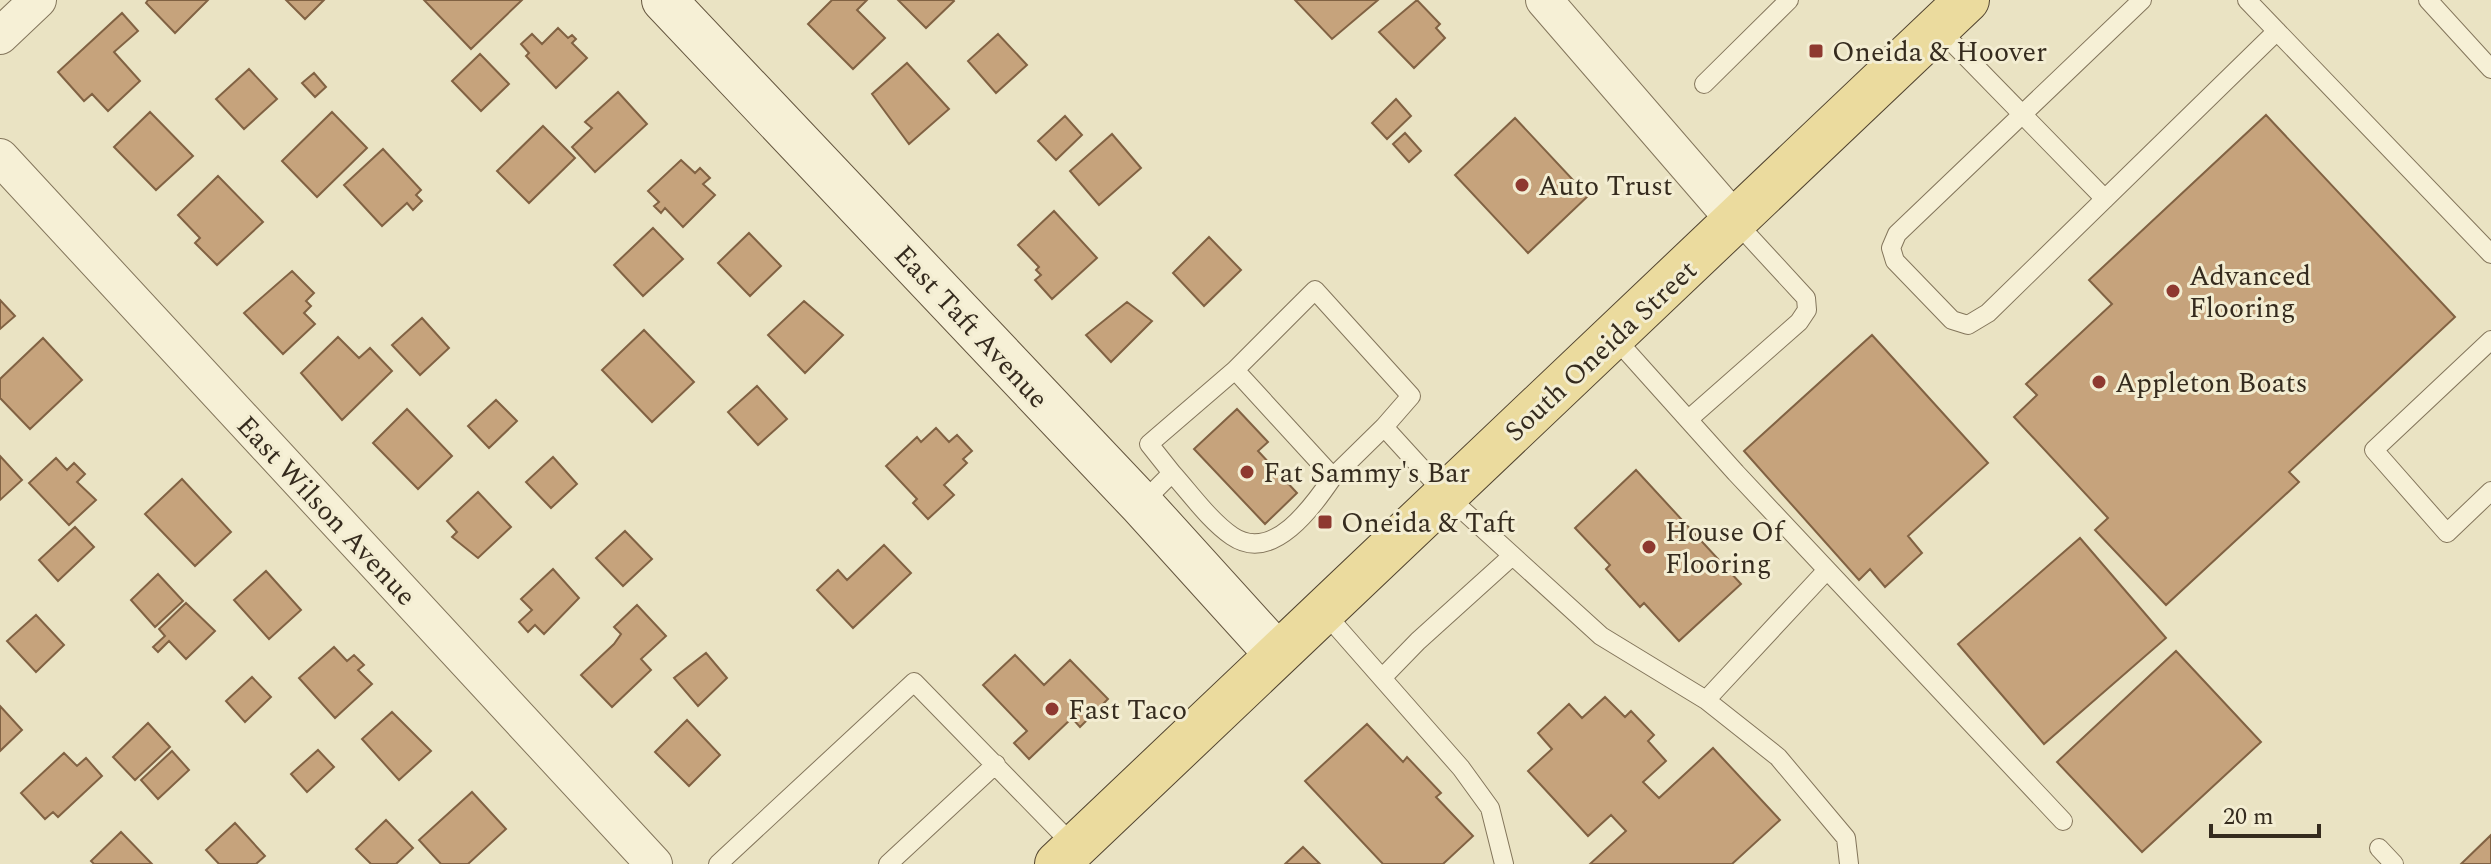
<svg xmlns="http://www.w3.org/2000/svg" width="2491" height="864" font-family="Spectral,serif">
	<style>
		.building { fill: #c6a37c; stroke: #816243; stroke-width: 2 }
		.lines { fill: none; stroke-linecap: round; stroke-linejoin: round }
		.lane-casing { stroke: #83755b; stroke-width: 20 }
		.street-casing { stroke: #83755b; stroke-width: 38 }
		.secondary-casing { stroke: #65563f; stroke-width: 46 }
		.primary-casing { stroke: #51432f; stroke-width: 46 }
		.lane { stroke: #f6f0d6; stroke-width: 18 }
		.street { stroke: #f6f0d6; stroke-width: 36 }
		.secondary { stroke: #f6f0d6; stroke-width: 44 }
		.primary { stroke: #ebdb9e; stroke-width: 44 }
		.poi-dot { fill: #8e3930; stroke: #f3edd2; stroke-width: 3 }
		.labels { text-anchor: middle; stroke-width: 6; stroke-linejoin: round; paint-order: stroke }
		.poi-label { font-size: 28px; fill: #352b1e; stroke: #f3edd2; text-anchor: start }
		.street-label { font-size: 28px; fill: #352b1e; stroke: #f3edd2 }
	</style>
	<rect width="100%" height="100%" fill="#eae3c3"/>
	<path class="building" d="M 148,0 L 208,0 L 175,33 L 146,3 Z
		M 286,0 L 324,0 L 305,19 Z
		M 424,0 L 522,0 L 471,49 Z
		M 832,0 L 867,0 L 857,10 L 885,38 L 853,69 L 808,24 Z
		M 898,0 L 953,0 L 954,1 L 926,28 Z
		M 1295,0 L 1378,0 L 1332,39 Z
		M 1417,0 L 1440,24 L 1436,28 L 1445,38 L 1414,68 L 1379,32 Z
		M 122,13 L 138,31 L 114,52 L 140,81 L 108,111 L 92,94 L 84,101 L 58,72 Z
		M 558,28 L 568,38 L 572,35 L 576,39 L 572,43 L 587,58 L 556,88 L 526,56 L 529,53 L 521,44 L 532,34 L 542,44 Z
		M 998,34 L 1027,65 L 996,93 L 968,61 Z
		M 480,54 L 509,84 L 481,111 L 452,81 Z
		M 907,63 L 949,109 L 909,144 L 872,94 Z
		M 249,69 L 277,99 L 244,129 L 216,99 Z
		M 314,73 L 326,87 L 315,97 L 302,83 Z
		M 618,92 L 647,124 L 595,172 L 572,147 L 592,128 L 585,122 Z
		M 1396,99 L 1411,116 L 1387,139 L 1372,123 Z
		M 150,112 L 193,156 L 156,190 L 114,147 Z
		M 332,112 L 367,148 L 317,197 L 282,161 Z
		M 2266,115 L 2455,317 L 2289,472 L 2299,482 L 2166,605 L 2095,530 L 2108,518 L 2014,417 L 2037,395 L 2026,384 L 2112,304 L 2089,280 Z
		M 1065,116 L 1082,135 L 1056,160 L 1038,141 Z
		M 1515,118 L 1588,196 L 1528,253 L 1455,175 Z
		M 543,126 L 575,158 L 529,203 L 497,171 Z
		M 1405,133 L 1421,151 L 1409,162 L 1393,144 Z
		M 1112,134 L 1141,168 L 1099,205 L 1070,171 Z
		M 383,149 L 421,190 L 416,195 L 422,201 L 413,210 L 407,203 L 382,226 L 344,185 Z
		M 681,160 L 695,173 L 700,168 L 710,178 L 703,184 L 715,195 L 683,227 L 665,208 L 661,213 L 654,206 L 659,202 L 648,191 Z
		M 218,176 L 263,222 L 217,265 L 195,243 L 200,238 L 178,215 Z
		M 1054,211 L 1097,258 L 1052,299 L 1035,280 L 1041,275 L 1036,270 L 1039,267 L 1018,245 Z
		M 653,228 L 683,259 L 643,296 L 614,265 Z
		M 749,233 L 781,266 L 750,296 L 718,263 Z
		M 1209,237 L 1241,270 L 1204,306 L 1173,273 Z
		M 292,271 L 314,293 L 306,301 L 311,306 L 304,313 L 315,324 L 283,354 L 244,313 Z
		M 0,300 L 15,316 L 0,329 Z
		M 804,301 L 843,335 L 805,373 L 768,335 Z
		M 1127,302 L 1152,321 L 1111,362 L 1086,335 Z
		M 422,318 L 449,348 L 420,375 L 392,345 Z
		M 644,330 L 694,382 L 652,422 L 602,370 Z
		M 1872,335 L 1988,463 L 1908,536 L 1922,553 L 1885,587 L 1870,569 L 1859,580 L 1744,451 Z
		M 338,337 L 359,358 L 370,348 L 392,371 L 342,420 L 301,373 Z
		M 43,338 L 82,380 L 30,429 L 0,398 L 0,379 Z
		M 757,386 L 787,419 L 758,445 L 728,412 Z
		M 496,400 L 517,421 L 489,448 L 468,426 Z
		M 407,409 L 452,456 L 418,489 L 373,443 Z
		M 1237,409 L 1268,442 L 1258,451 L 1297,493 L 1265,524 L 1194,449 Z
		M 936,428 L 949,442 L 957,435 L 972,451 L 963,459 L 967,463 L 944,485 L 954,495 L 928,519 L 913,503 L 917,499 L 886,466 L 917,437 L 921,442 Z
		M 0,456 L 22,480 L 0,500 Z
		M 553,457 L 577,484 L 551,508 L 526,482 Z
		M 56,458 L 67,470 L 74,463 L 85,474 L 77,482 L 96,500 L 69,525 L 29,483 Z
		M 1636,470 L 1741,584 L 1679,641 L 1644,603 L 1640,607 L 1606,569 L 1610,565 L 1575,528 Z
		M 182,479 L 231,532 L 195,566 L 145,514 Z
		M 478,492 L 511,527 L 478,558 L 452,537 L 457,532 L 447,521 Z
		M 75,527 L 94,547 L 58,581 L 39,560 Z
		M 625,531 L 652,559 L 623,586 L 596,558 Z
		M 2080,538 L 2166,638 L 2044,744 L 1958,644 Z
		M 884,545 L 911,573 L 853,628 L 817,590 L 838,570 L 847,580 Z
		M 553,569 L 579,598 L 544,634 L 535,625 L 528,632 L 519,622 L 532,610 L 521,599 Z
		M 266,571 L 301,610 L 269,639 L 234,600 Z
		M 158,574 L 183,601 L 155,627 L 131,600 Z
		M 186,603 L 215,631 L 186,659 L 169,641 L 158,652 L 153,647 L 165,636 L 159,629 Z
		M 637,605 L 666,636 L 641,659 L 651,670 L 612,707 L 581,675 L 614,644 L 621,634 L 614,627 Z
		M 36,615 L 64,645 L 36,672 L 7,641 Z
		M 334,647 L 347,661 L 354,655 L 364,665 L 358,670 L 372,684 L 335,718 L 299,678 Z
		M 2176,651 L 2261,742 L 2142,852 L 2057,762 Z
		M 706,653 L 727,678 L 698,706 L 674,678 Z
		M 1015,655 L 1044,685 L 1070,660 L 1108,699 L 1080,727 L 1072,718 L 1029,759 L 1014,743 L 1027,731 L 983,685 Z
		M 252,677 L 271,697 L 245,722 L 226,701 Z
		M 1605,697 L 1625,717 L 1631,711 L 1654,735 L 1648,741 L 1666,761 L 1643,782 L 1659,798 L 1713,748 L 1780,820 L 1732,864 L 1590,864 L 1626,831 L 1611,815 L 1588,836 L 1528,771 L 1552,749 L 1538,733 L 1569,704 L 1582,718 Z
		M 0,706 L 22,730 L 0,751 Z
		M 392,712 L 431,751 L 399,780 L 362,739 Z
		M 687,720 L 720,755 L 689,786 L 655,752 Z
		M 148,723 L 170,747 L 135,780 L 113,757 Z
		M 1367,724 L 1403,762 L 1407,757 L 1441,793 L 1436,797 L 1473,836 L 1443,864 L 1383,864 L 1305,781 Z
		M 318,750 L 334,767 L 307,792 L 291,774 Z
		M 172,751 L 189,770 L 158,799 L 141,780 Z
		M 64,753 L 77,766 L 86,758 L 102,776 L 58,817 L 53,812 L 45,819 L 21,793 Z
		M 472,792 L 506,829 L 468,864 L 441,864 L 419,840 Z
		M 386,820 L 413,848 L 396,864 L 371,864 L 356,849 Z
		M 235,823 L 265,856 L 256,864 L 219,864 L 206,850 Z
		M 121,832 L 152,864 L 94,864 L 91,861 Z
		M 2491,835 L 2491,864 L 2461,864 Z
		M 1303,847 L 1320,864 L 1285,864 Z"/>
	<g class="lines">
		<defs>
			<path id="lane" d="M 2142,0 L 1897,234 L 1891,248 L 1895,261 L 1952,320 L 1968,325 L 1988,313 L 2277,31
				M 2247,0 L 2491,254
				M 2428,0 L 2491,69
				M 1938,28 L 2105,199
				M 1704,84 L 1789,0
				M 1614,337 L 1736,473 L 2063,821
				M 2491,340 L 2374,450 L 2447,533 L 2491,491
				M 1235,370 L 1315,290 L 1411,396 L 1384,427
				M 1690,418 L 1799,322 L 1807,310 L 1806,298 L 1736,222
				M 1172,473 C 1190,493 1210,521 1232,536 C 1273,564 1313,506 1333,477
				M 1141,504 L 1172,473 L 1149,444 L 1235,370 L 1333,477 L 1384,427 L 1446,495 L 1601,636 L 1706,700 L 1778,757 L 1846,838 L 1849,864
				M 1323,611 L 1461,768 L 1490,808 L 1504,864
				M 1383,677 L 1418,641 L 1511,557
				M 1706,700 L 1827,570
				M 2379,848 L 2394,864
				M 718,864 L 914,682 L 1075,847
				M 888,864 L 996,764"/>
			<path id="street" d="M 1544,0 L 1736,222
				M 0,36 L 38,0
				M 0,157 L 654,864"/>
			<path id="secondary" d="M 664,0 L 1141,504 L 1277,654"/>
			<path id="primary" d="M 1057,864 L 1967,0"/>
		</defs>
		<use href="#lane" class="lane-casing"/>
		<use href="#street" class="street-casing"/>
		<use href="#secondary" class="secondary-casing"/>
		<use href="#primary" class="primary-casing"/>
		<use href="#lane" class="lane"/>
		<use href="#street" class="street"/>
		<use href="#secondary" class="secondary"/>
		<use href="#primary" class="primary"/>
	</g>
	<g class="poi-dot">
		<rect x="1808" y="43" width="16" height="16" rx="4"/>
		<circle cx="1522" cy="185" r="8"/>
		<circle cx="2173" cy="291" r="8"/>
		<circle cx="2099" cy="382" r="8"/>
		<circle cx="1247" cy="472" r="8"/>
		<rect x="1317" y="514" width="16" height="16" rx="4"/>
		<circle cx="1649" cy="547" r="8"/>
		<circle cx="1052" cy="709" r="8"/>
	</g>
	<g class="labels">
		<g class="poi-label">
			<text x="1832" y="61">Oneida &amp; Hoover</text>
			<text x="1538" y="195">Auto Trust</text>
			<text x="2189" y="285">Advanced<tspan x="2189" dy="32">Flooring</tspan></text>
			<text x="2115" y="392">Appleton Boats</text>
			<text x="1263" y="482">Fat Sammy's Bar</text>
			<text x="1341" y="532">Oneida &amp; Taft</text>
			<text x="1665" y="541">House Of<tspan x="1665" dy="32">Flooring</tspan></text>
			<text x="1068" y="719">Fast Taco</text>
		</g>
		<g class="street-label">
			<text transform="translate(972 326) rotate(47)" y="10">East Taft Avenue</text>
			<text transform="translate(1600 350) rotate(-43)" y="10">South Oneida Street</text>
			<text transform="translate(327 510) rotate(47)" y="10">East Wilson Avenue</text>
		</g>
	</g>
	<path d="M2211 824v12h108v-12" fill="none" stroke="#352b1e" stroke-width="4"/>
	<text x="2223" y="824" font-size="24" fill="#352b1e" stroke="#f3edd2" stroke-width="6" paint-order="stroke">20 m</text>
</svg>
